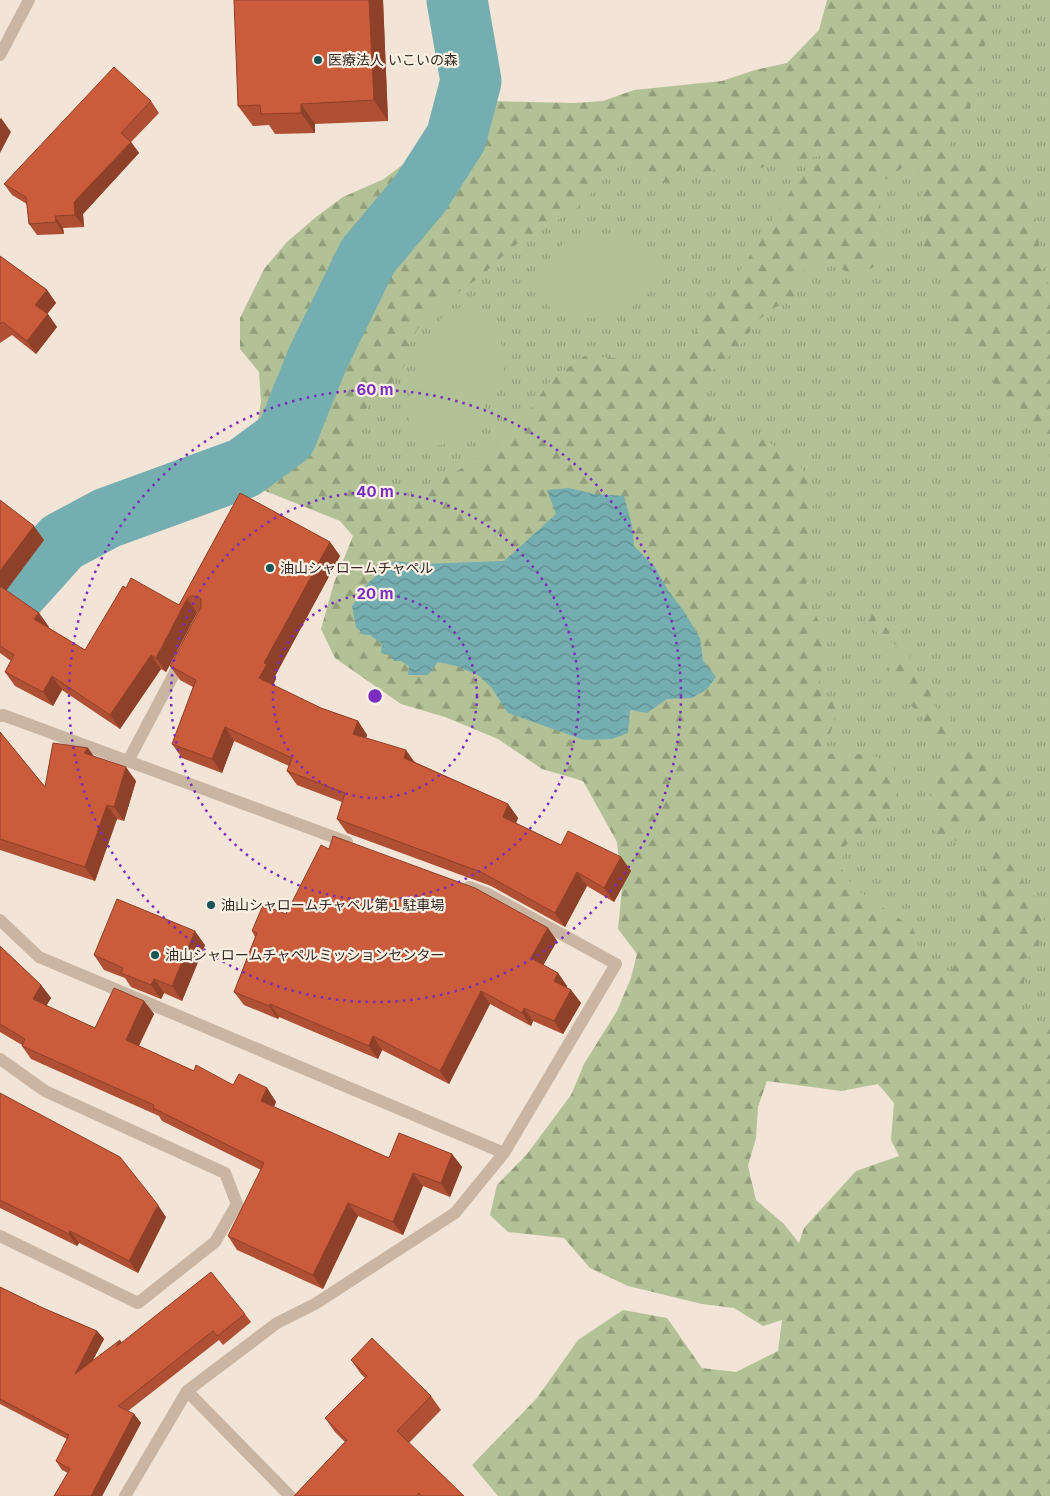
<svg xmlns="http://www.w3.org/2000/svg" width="1050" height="1496" font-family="Inter,'Noto Sans JP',sans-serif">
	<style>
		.grass { fill: url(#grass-tufts) }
		.forest { fill: url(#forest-firs); fill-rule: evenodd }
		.garden { fill: #b3c196 }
		.water { fill: url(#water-waves) }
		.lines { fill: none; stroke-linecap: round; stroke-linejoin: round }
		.river { stroke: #75aeb0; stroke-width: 61 }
		.minor { stroke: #cab4a2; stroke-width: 12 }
		.wall { fill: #af4f33 }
		.shaded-wall { fill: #8e4029 }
		.building { fill: #cb5c3b; stroke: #8e4029 }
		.ring { fill: none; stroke: #7b2cbf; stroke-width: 2.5; stroke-dasharray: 2.5 5 }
		.poi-dot { fill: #195457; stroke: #f9efe3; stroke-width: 2 }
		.labels { text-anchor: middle; stroke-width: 4.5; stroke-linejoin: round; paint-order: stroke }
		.poi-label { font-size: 14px; fill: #342925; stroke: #f9efe3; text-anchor: start }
		.centre { fill: #7b2cbf; stroke: #f9efe3; stroke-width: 2.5 }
		.ring-label { font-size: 15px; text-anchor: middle; font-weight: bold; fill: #7b2cbf; stroke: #f9efe3; stroke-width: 4.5; stroke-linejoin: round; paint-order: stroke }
	</style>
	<defs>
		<pattern id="grass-tufts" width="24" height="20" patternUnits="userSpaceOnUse" patternTransform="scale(1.25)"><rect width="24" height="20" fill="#b3c196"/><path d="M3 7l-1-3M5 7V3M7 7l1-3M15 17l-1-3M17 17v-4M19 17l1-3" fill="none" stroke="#929d7a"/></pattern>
		<pattern id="forest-firs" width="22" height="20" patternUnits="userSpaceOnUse" patternTransform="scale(1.25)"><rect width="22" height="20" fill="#b3c196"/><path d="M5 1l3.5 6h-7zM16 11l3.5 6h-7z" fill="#929d7a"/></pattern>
		<pattern id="water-waves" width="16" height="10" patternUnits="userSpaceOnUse" patternTransform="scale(1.25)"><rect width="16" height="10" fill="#75aeb0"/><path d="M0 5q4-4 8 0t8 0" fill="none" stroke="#618e8f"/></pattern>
	</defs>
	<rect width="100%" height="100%" fill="#f2e4d6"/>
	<path class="grass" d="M 863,0 L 1050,0 L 1050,1154 L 451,543 L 316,472 L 361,341 L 581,122 L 841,70 Z"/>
	<path class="forest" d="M 827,0 L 986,0 L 988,12 L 984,46 L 979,73 L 972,90 L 969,123 L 950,143 L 948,163 L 977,163 L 1001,172 L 1003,188 L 1025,188 L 1034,210 L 1043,273 L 1050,286 L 1050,457 L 1044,436 L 1030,426 L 1019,406 L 997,393 L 989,366 L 970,350 L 949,317 L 946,281 L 923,242 L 921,194 L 929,177 L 907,164 L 888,179 L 882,178 C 879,190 876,204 878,217 C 883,249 891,268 851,275 L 833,263 L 815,259 L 800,275 L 794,298 L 772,309 L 757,321 L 742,343 L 722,364 L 706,375 L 698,391 L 711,420 L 739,434 L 762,439 L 794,457 L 814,486 L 805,598 C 827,629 831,653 817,688 L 836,705 L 834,723 L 822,754 L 869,754 L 891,764 L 898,778 L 898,799 L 884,823 L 851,839 L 844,848 L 841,868 L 854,888 L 913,928 L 920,951 L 936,969 L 951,971 L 969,940 L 986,935 L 979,919 C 985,897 982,873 985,850 L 1011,855 L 1024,866 L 1022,886 L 1039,899 L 1046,928 L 1034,955 L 1021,960 L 1027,971 L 1020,994 L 1018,1017 L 1038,1030 L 1050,1028 L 1050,1496 L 498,1496 L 472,1465 L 537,1398 L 578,1340 L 623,1310 L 667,1318 L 702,1368 L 736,1372 L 778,1351 L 782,1320 L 763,1326 L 734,1308 L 702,1304 L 628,1286 L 590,1268 L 564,1238 L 508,1232 L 490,1215 L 497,1185 L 527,1154 L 571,1095 L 584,1064 L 617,1011 L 631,978 L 637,954 L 618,929 L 622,889 L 617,842 L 583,781 L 542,769 L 498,739 L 445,717 L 401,704 L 335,658 L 321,629 L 334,583 L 353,536 L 340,521 L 258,488 L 255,437 L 261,402 L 259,372 L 240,349 L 240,318 L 264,269 L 287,242 L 316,217 L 343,197 L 384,179 L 410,159 L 426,136 L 438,110 L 450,100 L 574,103 L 603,101 L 634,90 L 722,81 L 755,70 L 787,63 L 819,30 ZM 824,155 L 828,158 L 809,163 L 741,269 L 724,292 L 706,307 L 699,329 L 669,365 L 661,361 L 584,356 L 551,380 L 529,411 L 500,441 L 470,464 L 399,501 L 383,493 L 375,480 L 358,463 L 355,437 L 370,400 L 387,389 L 405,365 L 407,347 L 424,319 L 436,308 L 480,277 L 514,246 L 576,209 L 603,180 L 619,156 L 648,179 L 670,183 L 685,163 L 703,173 L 744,162 L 760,168 ZM 767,1081 L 841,1091 L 878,1084 L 894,1103 L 891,1140 L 899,1156 L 856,1171 L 804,1228 L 799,1243 L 784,1224 L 756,1200 L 748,1166 L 756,1138 L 758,1107 Z
		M 871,607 L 877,612 L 876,622 C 888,626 890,631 891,642 L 910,655 L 908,671 L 929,685 L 932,705 L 945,713 L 953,726 L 941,742 L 926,735 L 921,714 L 909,704 L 904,685 L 889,673 L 891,650 L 867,621 L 862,610 Z
		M 970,748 C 998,761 1003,771 1011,799 L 992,819 L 971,823 L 959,842 L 937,835 L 929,810 L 932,773 Z"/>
	<path class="garden" d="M 613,233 L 650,250 C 652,256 655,262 656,268 C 657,273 654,278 653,283 C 640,325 538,334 541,284 C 542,277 542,271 545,265 C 562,236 581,236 613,233 Z
		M 463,307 C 491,317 500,325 503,355 C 503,359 505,366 504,370 C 502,378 495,386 491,393 C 486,402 482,412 477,420 C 460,443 416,464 409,422 C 405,401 424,338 438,322 C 446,313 452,310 463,307 Z"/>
	<path class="water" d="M 569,488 L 594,494 L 624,496 L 632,525 L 634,546 L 654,566 L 668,590 L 685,613 L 700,638 L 703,661 L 716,677 L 707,689 L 692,698 L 667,699 L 647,713 L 630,710 L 628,733 L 612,739 L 584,740 L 536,723 L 508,713 L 491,687 L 478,675 L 456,666 L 438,662 L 428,675 L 408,675 L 409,666 L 401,661 L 394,661 L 390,655 L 381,653 L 382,644 L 370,635 L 364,635 L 356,627 L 352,606 L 368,583 L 394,561 L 422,564 L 504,561 L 556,514 L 547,490 Z"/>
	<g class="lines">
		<path class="river" d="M 0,611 L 62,542 L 107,518 L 244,468 L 286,437 L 317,360 L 368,256 L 420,194 L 456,138 L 471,81 L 457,0"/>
		<path class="minor" d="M 0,55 L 29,0
			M 0,716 L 3,715 L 347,842
			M 128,761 L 183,657
			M 0,920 L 39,957 L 504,1153 L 616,964 L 488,894 L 469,887
			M 0,1059 L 45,1091 L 225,1173 L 237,1204 L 215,1242 L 138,1303 L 0,1236
			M 187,1391 L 277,1323 L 315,1304 L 455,1213 L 504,1153
			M 125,1496 L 187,1391 L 290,1496"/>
	</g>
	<path class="wall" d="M 383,0 L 388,121 L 315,124 L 315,133 L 275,134 L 269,125 L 253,126 L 238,106 Z
		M 151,101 L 159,113 L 131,142 L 139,153 L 83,214 L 84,227 L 63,228 L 64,234 L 37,235 L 29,224 L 27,204 L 12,195 L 4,184 Z
		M 0,256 L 47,290 L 56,303 L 47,314 L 57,327 L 36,354 L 12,335 L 0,343 Z
		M 240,493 L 330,542 L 340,556 L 275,676 L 276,679 L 273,685 L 321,708 L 358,721 L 367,735 L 366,738 L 415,762 L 508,804 L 518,818 L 516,823 L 561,845 L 621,857 L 631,871 L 614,902 L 587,886 L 565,927 L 491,886 L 347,833 L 337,819 L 342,802 L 297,785 L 287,771 L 289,766 L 234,741 L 222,773 L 182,758 L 172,744 L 193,687 L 180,680 L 170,666 L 199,611 L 197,613 L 166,672 L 161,669 L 120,729 L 62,690 L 53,706 L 15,686 L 5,672 L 11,661 L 0,653 L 0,500 L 44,540 L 6,590 L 39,613 L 49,627 L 48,628 L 85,650 L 126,588 L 179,605 Z
		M 0,732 L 45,787 L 88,748 L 93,756 L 136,781 L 124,821 L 117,819 L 95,881 L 0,850 Z
		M 286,914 L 548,928 L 557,941 L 543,965 L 558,973 L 567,986 L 566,987 L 571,990 L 581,1003 L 563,1034 L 533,1021 L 531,1026 L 490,1004 L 449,1084 L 382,1050 L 378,1059 L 279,1017 L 278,1019 L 244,1005 L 234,992 L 255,937 L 252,931 Z
		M 205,945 L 182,1001 L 164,993 L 161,999 L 131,987 L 125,978 L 104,970 L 94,955 Z
		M 0,946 L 41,985 L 51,998 L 46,1006 L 95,1028 L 144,1001 L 154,1014 L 139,1046 L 194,1071 L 233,1085 L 267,1088 L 276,1102 L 274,1107 L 389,1158 L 452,1154 L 462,1167 L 450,1197 L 423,1186 L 403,1235 L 358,1216 L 323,1289 L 237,1250 L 228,1236 L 261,1170 L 162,1121 L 159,1116 L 31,1059 L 22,1046 L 22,1045 L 0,1032 Z
		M 0,1093 L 166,1217 L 138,1273 L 79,1243 L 77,1246 L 0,1208 Z
		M 0,1287 L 43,1308 L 97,1331 L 104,1339 L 93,1360 L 122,1342 L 245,1314 L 251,1322 L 223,1345 L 219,1340 L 128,1411 L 134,1414 L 141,1423 L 102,1496 L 54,1496 L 68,1473 L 62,1470 L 56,1461 L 67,1439 L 0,1404 Z
		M 351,1360 L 431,1396 L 441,1410 L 409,1443 L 464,1496 L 294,1496 L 345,1442 L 335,1432 L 325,1418 L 365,1378 L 361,1374 Z"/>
	<path class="shaded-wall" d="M 369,0 L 383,0 L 388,121 L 374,100 Z
		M 301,104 L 315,124 L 315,133 L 301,113 Z
		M 1,118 L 11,132 L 0,153 L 0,119 Z
		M 131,142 L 139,153 L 83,214 L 84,227 L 75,215 L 74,202 Z
		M 55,216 L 63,228 L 64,234 L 56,222 Z
		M 47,290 L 56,303 L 44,318 L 35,305 Z
		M 48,314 L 57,327 L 36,354 L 27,341 Z
		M 34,526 L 44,540 L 3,595 L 0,591 L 0,571 Z
		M 330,542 L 340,556 L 275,676 L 276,679 L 269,692 L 259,678 L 264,663 Z
		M 187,599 L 197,613 L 166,672 L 156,658 Z
		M 39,613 L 49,627 L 44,633 L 34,619 Z
		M 151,655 L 161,669 L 120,729 L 110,715 Z
		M 52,676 L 62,690 L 53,706 L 43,692 Z
		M 358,721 L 367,735 L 363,748 L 353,734 Z
		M 225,727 L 234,741 L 222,773 L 212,759 Z
		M 88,748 L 98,762 L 84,753 Z
		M 406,750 L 416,764 L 404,758 Z
		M 126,767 L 136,781 L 124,821 L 114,807 Z
		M 508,804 L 518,818 L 513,831 L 503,817 Z
		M 107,805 L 117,819 L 95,881 L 85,867 Z
		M 621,857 L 631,871 L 614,902 L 604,888 Z
		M 577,872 L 587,886 L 565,927 L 555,913 Z
		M 548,928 L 557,941 L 540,971 L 531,958 Z
		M 195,931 L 205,945 L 182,1001 L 172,986 Z
		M 558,973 L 567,986 L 563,994 L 554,981 Z
		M 154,979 L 164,993 L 161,999 L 151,985 Z
		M 41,985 L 51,998 L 42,1013 L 33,999 Z
		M 571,990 L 581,1003 L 563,1034 L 554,1021 Z
		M 481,991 L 490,1004 L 449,1084 L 440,1071 Z
		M 144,1001 L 154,1014 L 135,1053 L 126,1040 Z
		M 270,1004 L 279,1017 L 278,1019 L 269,1006 Z
		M 524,1008 L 533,1021 L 531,1026 L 522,1013 Z
		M 373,1036 L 382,1050 L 378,1059 L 369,1046 Z
		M 267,1088 L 276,1102 L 270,1114 L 261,1101 Z
		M 452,1154 L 462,1167 L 450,1197 L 441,1183 Z
		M 413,1173 L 423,1186 L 403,1235 L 393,1222 Z
		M 348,1203 L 358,1216 L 323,1289 L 313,1275 Z
		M 158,1205 L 166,1217 L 138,1273 L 129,1261 Z
		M 70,1231 L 79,1243 L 77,1246 L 69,1234 Z
		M 97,1331 L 104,1339 L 81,1382 L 75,1374 Z
		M 120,1340 L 126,1348 L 116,1347 Z
		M 134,1414 L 141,1423 L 102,1496 L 91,1496 Z"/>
	<path class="building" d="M 234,0 L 369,0 L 374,100 L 301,104 L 301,113 L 261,114 L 260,105 L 238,106 Z
		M 114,67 L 151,101 L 121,133 L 131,142 L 74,202 L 75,215 L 55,216 L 56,222 L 29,224 L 26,197 L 4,184 Z
		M 0,256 L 47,290 L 35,305 L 48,314 L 27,341 L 3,322 L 0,324 Z
		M 240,493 L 330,542 L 264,663 L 267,664 L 259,678 L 321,708 L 358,721 L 353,734 L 406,750 L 404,758 L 508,804 L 503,817 L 561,845 L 568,831 L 621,857 L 604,888 L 577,872 L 555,913 L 481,872 L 337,819 L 345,793 L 287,771 L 292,758 L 225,727 L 212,759 L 172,744 L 196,680 L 170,666 L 201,607 L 201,599 L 198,596 L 190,596 L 187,599 L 156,658 L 151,655 L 110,715 L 52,676 L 43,692 L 5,672 L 14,655 L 0,646 L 0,586 L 39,613 L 34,619 L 85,650 L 123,586 L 126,588 L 131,578 L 179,605 Z
		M 0,500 L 34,526 L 0,571 Z
		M 0,732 L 45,787 L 53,743 L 88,748 L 84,753 L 126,767 L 114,807 L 107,805 L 85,867 L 0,839 Z
		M 333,836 L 475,888 L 548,928 L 531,958 L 558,973 L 554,981 L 571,990 L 554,1021 L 524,1008 L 522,1013 L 481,991 L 440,1071 L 373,1036 L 369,1046 L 270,1004 L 269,1006 L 234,992 L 257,933 L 252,931 L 263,905 L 286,914 L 321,845 L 329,849 Z
		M 117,899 L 195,931 L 172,986 L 154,979 L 151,985 L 121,973 L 123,968 L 94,955 Z
		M 0,946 L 41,985 L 33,999 L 71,1017 L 95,1028 L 114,988 L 144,1001 L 126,1040 L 194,1071 L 196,1065 L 233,1085 L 239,1074 L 267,1088 L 261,1101 L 389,1158 L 399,1133 L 452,1154 L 441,1183 L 413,1173 L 393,1222 L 348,1203 L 313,1275 L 228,1236 L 264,1163 L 153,1108 L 154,1105 L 22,1046 L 25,1039 L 0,1024 Z
		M 0,1093 L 120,1157 L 158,1205 L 129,1261 L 70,1231 L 69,1234 L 0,1200 Z
		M 211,1272 L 245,1314 L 217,1336 L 213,1331 L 118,1406 L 134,1414 L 91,1496 L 54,1496 L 70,1469 L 56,1461 L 69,1435 L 0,1399 L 0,1287 L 43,1308 L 97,1331 L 75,1374 L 120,1340 L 116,1347 Z
		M 372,1338 L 431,1396 L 397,1431 L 464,1496 L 422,1496 L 419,1493 L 417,1496 L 294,1496 L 347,1440 L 325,1418 L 367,1376 L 351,1360 Z"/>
	<g class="ring">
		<circle cx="375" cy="696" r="102"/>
		<circle cx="375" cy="696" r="204"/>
		<circle cx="375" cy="696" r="306"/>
	</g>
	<g class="poi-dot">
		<circle cx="318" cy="60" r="5"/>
		<circle cx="270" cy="568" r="5"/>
		<circle cx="211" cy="905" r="5"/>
		<circle cx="155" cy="955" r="5"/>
	</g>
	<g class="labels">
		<g class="poi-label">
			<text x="328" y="65">医療法人 いこいの森</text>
			<text x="280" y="573">油山シャロームチャペル</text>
			<text x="221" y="910">油山シャロームチャペル第１駐車場</text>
			<text x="165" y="960">油山シャロームチャペルミッションセンター</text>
		</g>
	</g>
	<circle cx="375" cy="696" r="8" class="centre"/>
	<g class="ring-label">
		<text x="375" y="395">60 m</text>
		<text x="375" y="497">40 m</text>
		<text x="375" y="599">20 m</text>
	</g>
</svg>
